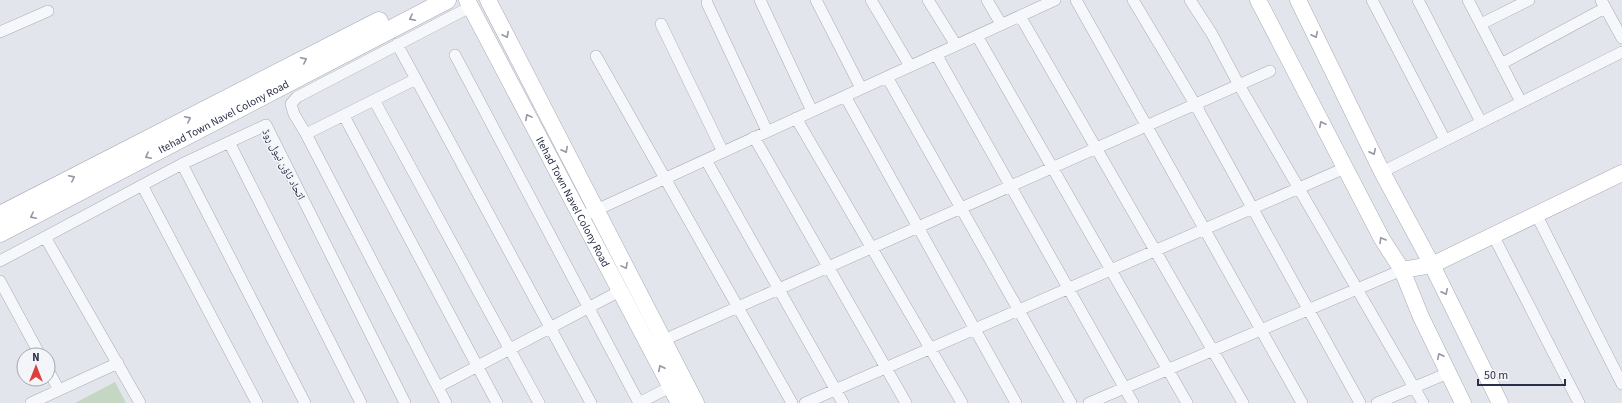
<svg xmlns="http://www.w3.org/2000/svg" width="1622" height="403" font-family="'Source Sans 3','Noto Naskh Arabic',sans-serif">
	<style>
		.green { fill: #c5d7c3 }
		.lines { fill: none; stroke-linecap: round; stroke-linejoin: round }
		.street-casing { stroke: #a7abb7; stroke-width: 12 }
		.secondary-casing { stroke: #a7abb7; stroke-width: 17 }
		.primary-casing { stroke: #a1a7b9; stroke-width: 19 }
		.street { stroke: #f6f7fa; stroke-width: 11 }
		.secondary { stroke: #fff; stroke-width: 16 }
		.primary { stroke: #fff; stroke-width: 18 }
		.oneway { stroke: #9497a3 }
		.labels { text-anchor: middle; stroke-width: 3; stroke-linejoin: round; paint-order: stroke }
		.street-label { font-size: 11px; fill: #292f47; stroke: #f3f5f9 }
	</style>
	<rect width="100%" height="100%" fill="#e3e5ec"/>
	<path class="green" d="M 115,382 L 126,403 L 75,403 Z"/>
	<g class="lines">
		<defs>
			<path id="street" d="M 760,0 L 812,111
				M 816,0 L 861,88
				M 871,0 L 910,66
				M 928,0 L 956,45
				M 987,0 L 1001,24
				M 1076,0 L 1302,403
				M 1133,0 L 1195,104 L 1360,403
				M 1190,0 L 1212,34 L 1239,85 L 1423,403
				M 1372,0 L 1445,140
				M 1418,0 L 1481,122
				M 1468,0 L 1521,102
				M 1601,0 L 1622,38
				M 707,3 L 767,131
				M 1020,16 L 1243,403
				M 661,24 L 723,152
				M 1481,24 L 1529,0
				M 0,32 L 48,11
				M 977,36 L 1187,403
				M 397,44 L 591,403
				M 936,54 L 1133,403
				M 455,55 L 639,403
				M 596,56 L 792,403
				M 1501,64 L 1605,8
				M 887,77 L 1071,403
				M 845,96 L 1016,403
				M 374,100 L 539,403
				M 344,116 L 497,403
				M 796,118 L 962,403
				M 306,134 L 416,79
				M 754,137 L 906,403
				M 229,142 L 361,403
				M 706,160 L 843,403
				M 182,164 L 305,403
				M 1382,172 L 1622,52
				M 142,185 L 257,403
				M 1536,214 L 1622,384
				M 581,217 L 1055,0
				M 1493,235 L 1579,403
				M 45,237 L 140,403
				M 0,261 L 182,164 L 266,125 L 405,403
				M 0,281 L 40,355
				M 657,343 L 1270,71
				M 48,370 L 59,390
				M 438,387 L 620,291
				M 31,403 L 118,363
				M 446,403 L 306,134 L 294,114 L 291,104 L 297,97 L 470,7
				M 639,403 L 670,387
				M 805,403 L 1345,168
				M 1089,403 L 1402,270
				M 1377,403 L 1448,373"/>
			<g id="secondary">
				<path id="s1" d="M 467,0 L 679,403"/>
				<path d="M 488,0 L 696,403"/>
				<path d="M 1258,0 L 1382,239 L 1402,270 L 1421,317 L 1463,403"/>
				<path d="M 1298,0 L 1382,172 L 1432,265 L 1500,403"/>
				<path d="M 1402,270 L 1432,265 L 1622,173"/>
			</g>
			<g id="primary">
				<path d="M 0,215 L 379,21"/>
				<path id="s2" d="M 0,233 L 447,0"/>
			</g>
		</defs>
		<use href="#street" class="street-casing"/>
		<use href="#secondary" class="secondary-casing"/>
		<use href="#primary" class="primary-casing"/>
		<use href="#street" class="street"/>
		<use href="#secondary" class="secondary"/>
		<use href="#primary" class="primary"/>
	</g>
	<defs><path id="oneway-chevron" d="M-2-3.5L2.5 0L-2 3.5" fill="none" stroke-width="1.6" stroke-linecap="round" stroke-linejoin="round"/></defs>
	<g class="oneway">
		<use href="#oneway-chevron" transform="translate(412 18) rotate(153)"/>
		<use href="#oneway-chevron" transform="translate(506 35) rotate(63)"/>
		<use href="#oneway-chevron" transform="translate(1315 35) rotate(64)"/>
		<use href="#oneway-chevron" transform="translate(304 60) rotate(-27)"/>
		<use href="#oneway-chevron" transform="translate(528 117) rotate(-118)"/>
		<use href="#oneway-chevron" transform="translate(188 119) rotate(-27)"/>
		<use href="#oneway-chevron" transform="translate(1322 124) rotate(-117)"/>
		<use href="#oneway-chevron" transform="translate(565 150) rotate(63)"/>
		<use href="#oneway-chevron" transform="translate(1373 152) rotate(64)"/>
		<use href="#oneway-chevron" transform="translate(148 156) rotate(153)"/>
		<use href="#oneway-chevron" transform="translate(72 178) rotate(-27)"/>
		<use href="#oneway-chevron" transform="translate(33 216) rotate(153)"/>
		<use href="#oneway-chevron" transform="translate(1382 240) rotate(-121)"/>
		<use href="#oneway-chevron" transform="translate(625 266) rotate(62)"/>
		<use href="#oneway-chevron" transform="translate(1445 292) rotate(64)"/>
		<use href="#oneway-chevron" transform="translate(1440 356) rotate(-116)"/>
		<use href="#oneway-chevron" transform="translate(661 368) rotate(-117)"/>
	</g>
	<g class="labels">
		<g class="street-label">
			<text dy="4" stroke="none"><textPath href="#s2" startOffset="252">Itehad Town Navel Colony Road</textPath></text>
			<text transform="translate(284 164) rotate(62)" y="4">اتحاد ٹاؤن نیول روڈ</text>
			<text dy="4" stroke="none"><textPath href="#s1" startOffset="228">Itehad Town Navel Colony Road</textPath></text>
		</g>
	</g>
	<g transform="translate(36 367)"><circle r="19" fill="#f3f5f9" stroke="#a2a6b2"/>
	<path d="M0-3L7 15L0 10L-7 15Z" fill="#dc3f3e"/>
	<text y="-6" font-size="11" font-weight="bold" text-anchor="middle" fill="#292f47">N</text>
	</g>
	<path d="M1478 379v6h87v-6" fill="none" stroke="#292f47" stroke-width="2"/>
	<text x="1484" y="379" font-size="12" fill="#292f47" stroke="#f3f5f9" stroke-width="3" paint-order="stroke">50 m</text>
</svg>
